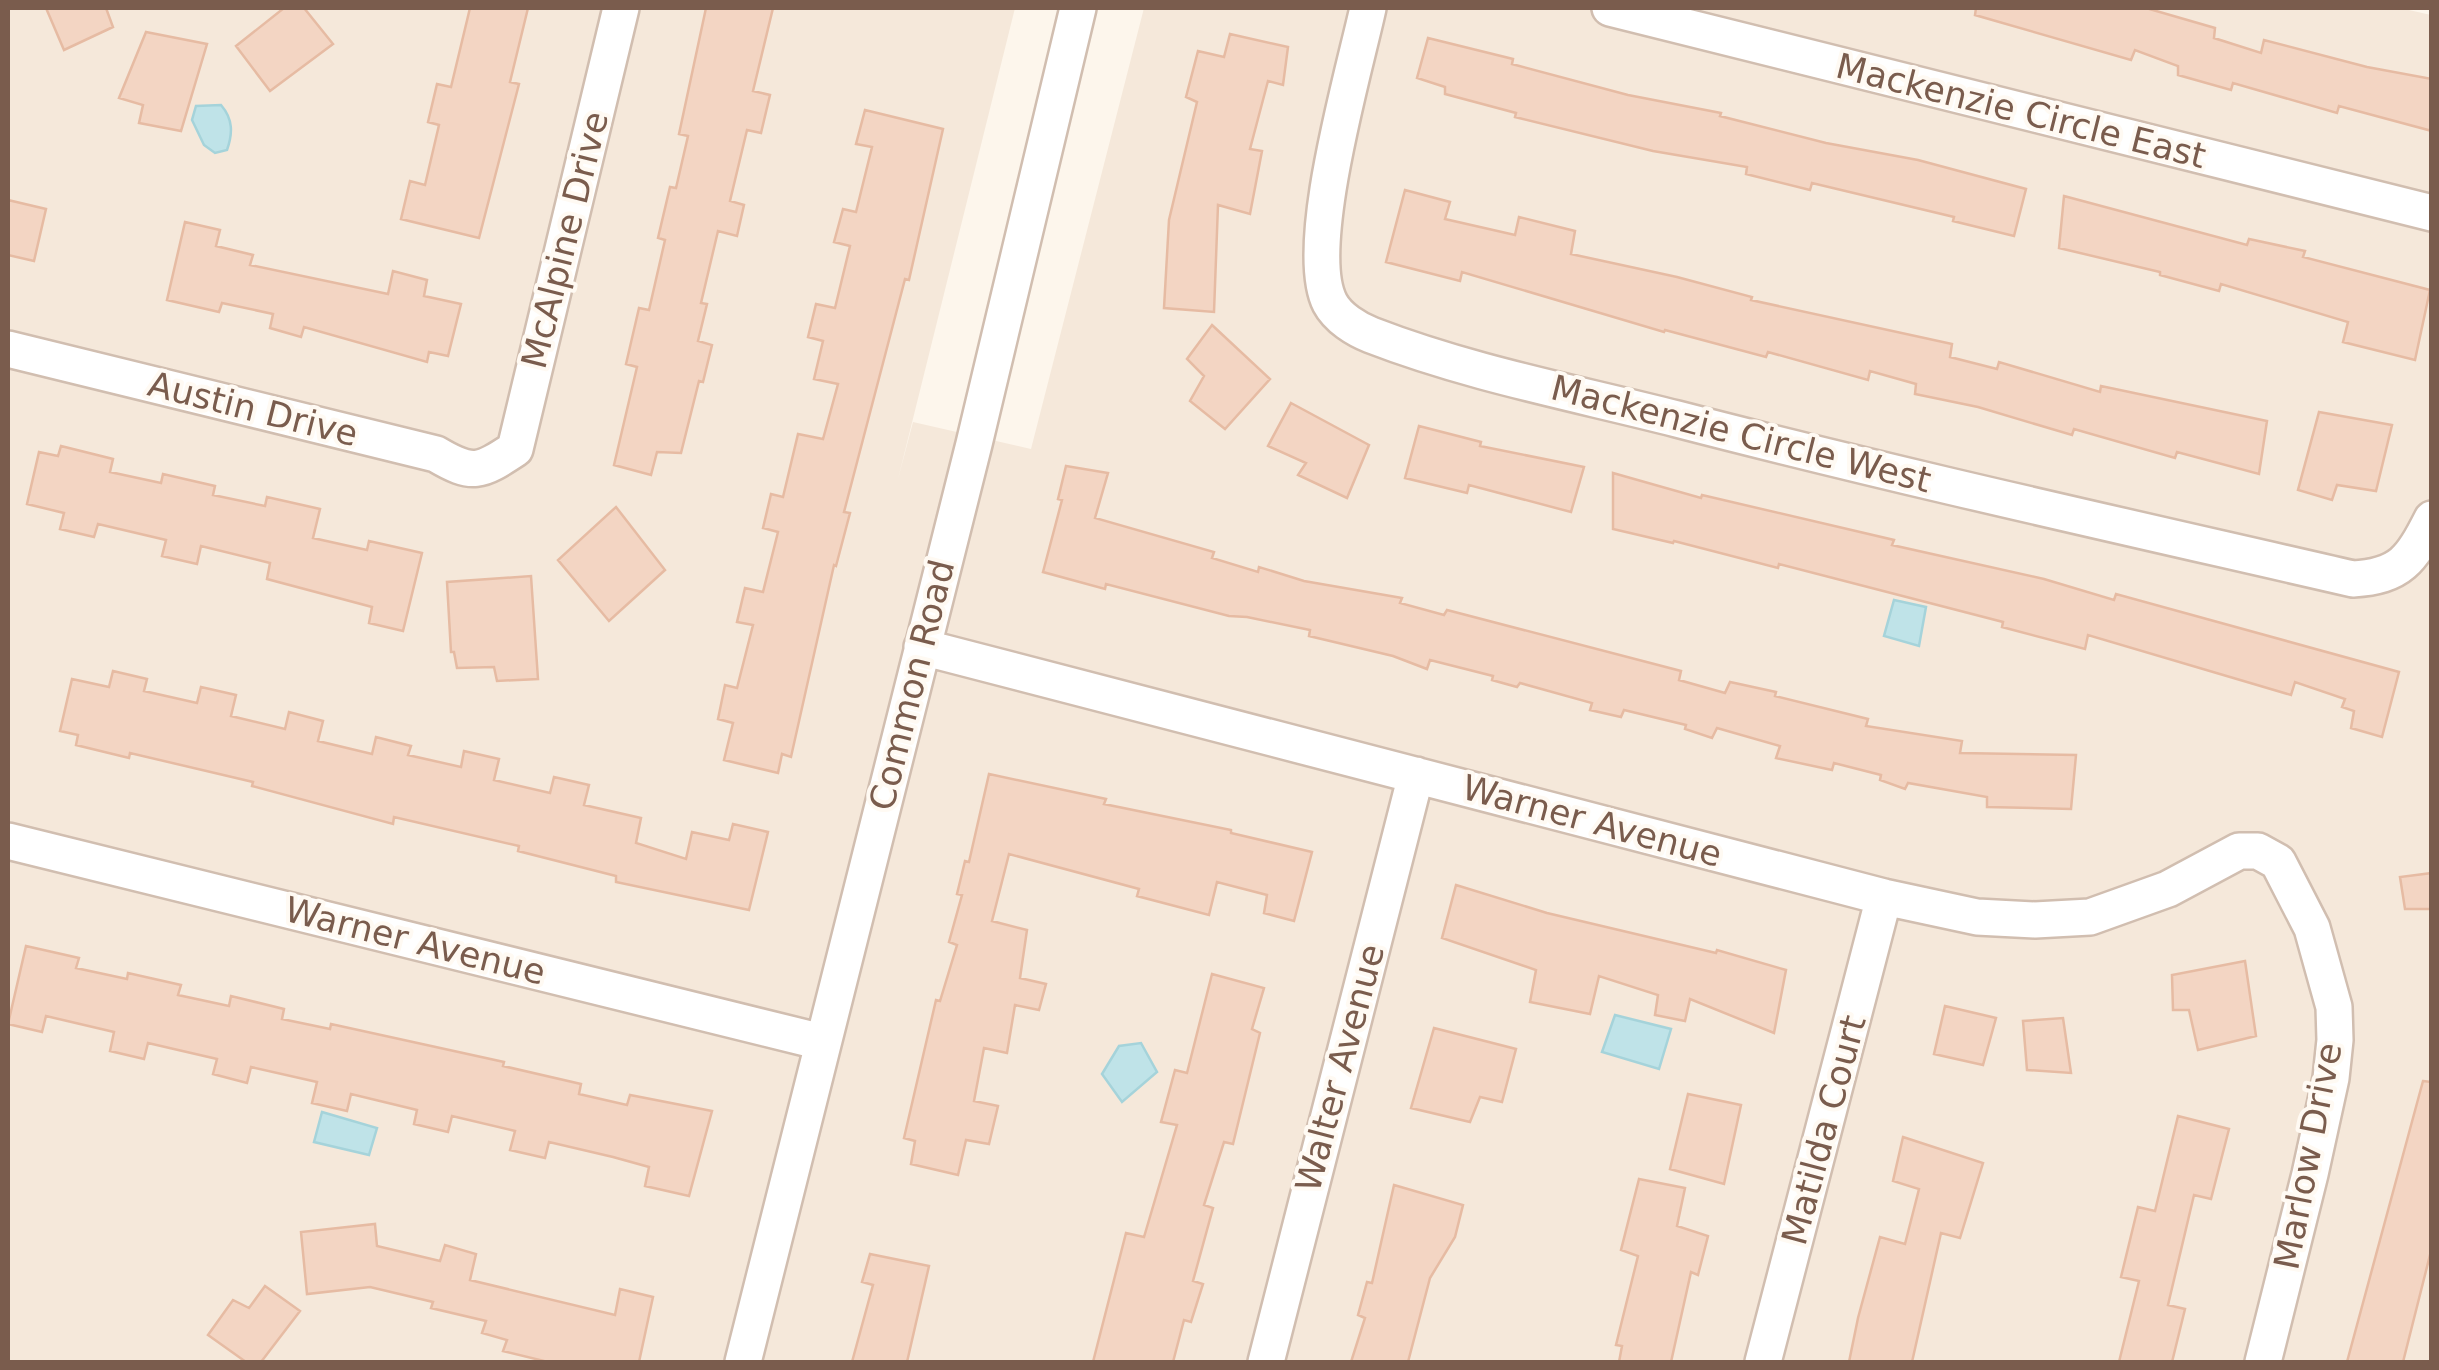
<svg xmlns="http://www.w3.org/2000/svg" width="2439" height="1370" font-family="'DejaVu Sans',sans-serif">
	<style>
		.residential { fill: #f5e8da }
		.water { fill: #bfe3e8; stroke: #a5d3da; stroke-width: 2.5 }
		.building { fill: #f3d5c3; stroke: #e6bba3; stroke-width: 2.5 }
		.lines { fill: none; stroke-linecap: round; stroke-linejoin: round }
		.minor-casing { stroke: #d1beb0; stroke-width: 40 }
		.minor { stroke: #fff; stroke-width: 35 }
		.labels { text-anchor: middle; stroke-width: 8; stroke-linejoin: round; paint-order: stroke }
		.street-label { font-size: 35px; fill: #7a5c4d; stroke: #fffaf3 }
	</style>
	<rect width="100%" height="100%" fill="#fdf6ec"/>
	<path class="residential" d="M 8,8 L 1015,8 L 898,479 L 913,422 L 1031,449 L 1144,8 L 2400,8 L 2431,15 L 2431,1362 L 8,1362 Z"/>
	<path class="water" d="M 221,105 C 233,119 233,133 227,150 L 215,153 L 204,145 L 192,120 L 196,106 Z
		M 1894,600 L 1926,607 L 1919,646 L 1884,636 Z
		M 1615,1015 L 1671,1029 L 1659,1069 L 1602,1052 Z
		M 1141,1043 L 1157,1072 L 1122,1102 L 1102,1074 L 1119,1046 Z
		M 322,1112 L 377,1128 L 369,1155 L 314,1142 Z"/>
	<path class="building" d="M 46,8 L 106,8 L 113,27 L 64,50 Z
		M 284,8 L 304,8 L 333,44 L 270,91 L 236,46 Z
		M 470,8 L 528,8 L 510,82 L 519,84 L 479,238 L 401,219 L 410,181 L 425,185 L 439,125 L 428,122 L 437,84 L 451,87 Z
		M 706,8 L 773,8 L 753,91 L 770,95 L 761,133 L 747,130 L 730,201 L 744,205 L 737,236 L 718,231 L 701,303 L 707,304 L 698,341 L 712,345 L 703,382 L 699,381 L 681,453 L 657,452 L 651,475 L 614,465 L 637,367 L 626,364 L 639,308 L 649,310 L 665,240 L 658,238 L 670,187 L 676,188 L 688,136 L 679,134 Z
		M 1976,8 L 2146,8 L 2215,28 L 2214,38 L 2261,53 L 2264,40 L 2367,67 L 2432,79 L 2432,131 L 2339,106 L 2337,113 L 2233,83 L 2231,90 L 2178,75 L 2178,66 L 2135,50 L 2131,60 L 1975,15 Z
		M 146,32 L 207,44 L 181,131 L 139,123 L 143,105 L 119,98 Z
		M 1230,34 L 1288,47 L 1283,85 L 1268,81 L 1250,149 L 1262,151 L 1250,214 L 1218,205 L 1214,312 L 1164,308 L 1169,220 L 1197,102 L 1186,97 L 1198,51 L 1224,57 Z
		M 1428,38 L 1513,59 L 1512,64 L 1628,95 L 1721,113 L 1720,116 L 1826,143 L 1918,160 L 2026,189 L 2014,236 L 1953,221 L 1954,217 L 1812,183 L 1810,190 L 1746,174 L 1747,167 L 1653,151 L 1515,117 L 1516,113 L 1445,94 L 1445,87 L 1417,78 Z
		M 865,110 L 943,129 L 909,280 L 905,279 L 844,512 L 850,513 L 836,566 L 834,565 L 791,757 L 782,754 L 778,773 L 724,760 L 733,723 L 718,719 L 725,685 L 737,688 L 753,625 L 737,622 L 745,588 L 763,592 L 778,532 L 763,528 L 771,494 L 783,497 L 798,434 L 823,439 L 838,384 L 814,379 L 823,341 L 808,337 L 816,304 L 835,308 L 850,246 L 834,242 L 843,209 L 856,212 L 872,147 L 856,144 Z
		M 1405,190 L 1450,202 L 1445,219 L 1515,235 L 1519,217 L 1575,231 L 1571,254 L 1677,277 L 1752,297 L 1751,300 L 1952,344 L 1950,357 L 1997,369 L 1999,362 L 2100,392 L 2101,386 L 2267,421 L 2259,474 L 2177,452 L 2175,458 L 2074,429 L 2072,435 L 1978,407 L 1915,394 L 1916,384 L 1870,371 L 1868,380 L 1768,352 L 1766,357 L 1665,330 L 1664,332 L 1462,272 L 1460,281 L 1386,262 Z
		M 2064,196 L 2247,245 L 2249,239 L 2305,251 L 2303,257 L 2430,290 L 2415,360 L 2343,342 L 2348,322 L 2221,284 L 2219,291 L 2160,275 L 2160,272 L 2059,248 Z
		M 8,200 L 46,209 L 34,261 L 8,255 Z
		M 185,222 L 220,230 L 216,246 L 253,255 L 250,265 L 388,294 L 393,271 L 427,280 L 424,296 L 461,304 L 448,356 L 429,352 L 427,362 L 304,327 L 301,337 L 270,328 L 273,314 L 222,303 L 219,312 L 167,300 Z
		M 1212,325 L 1270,379 L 1225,429 L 1190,401 L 1204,376 L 1187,359 Z
		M 1291,403 L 1369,445 L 1347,498 L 1298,475 L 1306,463 L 1268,446 Z
		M 2319,412 L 2392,425 L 2376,491 L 2337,485 L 2332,500 L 2298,490 Z
		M 1419,426 L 1481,442 L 1480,446 L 1584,467 L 1571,512 L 1469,485 L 1467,493 L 1405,478 Z
		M 61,446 L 113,459 L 110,472 L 161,483 L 163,474 L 215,486 L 213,495 L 265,506 L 267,497 L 320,509 L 313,538 L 367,550 L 369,541 L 422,553 L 403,631 L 369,623 L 372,607 L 267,579 L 270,563 L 201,546 L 197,564 L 162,556 L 166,540 L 98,524 L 94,537 L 60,529 L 64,513 L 27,504 L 39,452 L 58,456 Z
		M 1066,466 L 1108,473 L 1095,518 L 1214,552 L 1212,558 L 1258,572 L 1259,567 L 1304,581 L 1402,598 L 1400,603 L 1444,615 L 1447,610 L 1681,671 L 1679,680 L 1725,693 L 1730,682 L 1776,692 L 1775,696 L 1868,719 L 1866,726 L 1962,741 L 1960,753 L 2076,755 L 2071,809 L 1987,807 L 1987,797 L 1908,783 L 1905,789 L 1880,780 L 1881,775 L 1834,763 L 1832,770 L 1776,758 L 1780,746 L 1717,728 L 1712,738 L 1685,729 L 1686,725 L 1624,710 L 1621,717 L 1590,710 L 1592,703 L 1520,683 L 1517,687 L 1492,680 L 1493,676 L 1430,660 L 1427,669 L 1393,656 L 1309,636 L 1310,630 L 1247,617 L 1229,616 L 1106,584 L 1105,589 L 1043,572 L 1062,500 L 1058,499 Z
		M 1613,473 L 1701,498 L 1702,495 L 1894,540 L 1892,545 L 2044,579 L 2114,600 L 2116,594 L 2399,672 L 2382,737 L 2351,728 L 2354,711 L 2342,707 L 2345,699 L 2295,682 L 2291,695 L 2088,635 L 2085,649 L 2002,627 L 2003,622 L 1779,564 L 1778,568 L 1674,541 L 1673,543 L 1613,529 Z
		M 616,507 L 665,570 L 609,621 L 558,560 Z
		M 531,576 L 538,679 L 497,681 L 494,667 L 457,668 L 454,652 L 451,652 L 447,582 Z
		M 113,671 L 147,679 L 144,691 L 197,703 L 201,687 L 236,695 L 231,716 L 285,729 L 289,712 L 323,721 L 318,741 L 372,754 L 376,737 L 411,746 L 408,755 L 461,767 L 464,751 L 499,759 L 494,780 L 550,793 L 554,777 L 589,785 L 584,805 L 641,818 L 636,843 L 686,859 L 692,832 L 729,840 L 733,824 L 768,832 L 749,910 L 616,882 L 616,876 L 518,851 L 519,846 L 394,817 L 393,824 L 252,786 L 253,782 L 130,753 L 129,758 L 76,745 L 78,735 L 60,731 L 72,679 L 109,687 Z
		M 989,774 L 1106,799 L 1104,804 L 1231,830 L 1231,833 L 1312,852 L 1294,921 L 1264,913 L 1267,895 L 1217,882 L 1209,915 L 1137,896 L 1139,889 L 1009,854 L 992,921 L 1027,930 L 1020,978 L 1046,984 L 1039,1010 L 1015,1005 L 1007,1053 L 984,1048 L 974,1101 L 998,1106 L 989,1144 L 966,1140 L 958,1175 L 911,1164 L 915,1141 L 904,1138 L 936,1000 L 940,1001 L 957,945 L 949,942 L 962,895 L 957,894 L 965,861 L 969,862 Z
		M 2432,873 L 2432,909 L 2405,909 L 2400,877 Z
		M 1456,885 L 1547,913 L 1716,953 L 1717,950 L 1786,970 L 1774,1033 L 1690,999 L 1685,1021 L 1655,1015 L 1658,995 L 1599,976 L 1590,1014 L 1530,1002 L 1536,970 L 1442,938 Z
		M 26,946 L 79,958 L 76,968 L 127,979 L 128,973 L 181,985 L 178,995 L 229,1006 L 231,996 L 284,1009 L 282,1019 L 330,1029 L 331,1024 L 504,1062 L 503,1066 L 581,1084 L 579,1094 L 627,1105 L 630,1095 L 712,1111 L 689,1196 L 645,1186 L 649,1167 L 613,1157 L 549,1142 L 545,1158 L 510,1150 L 515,1131 L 452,1116 L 448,1132 L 414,1124 L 417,1110 L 351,1094 L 347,1111 L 312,1103 L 317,1082 L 251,1067 L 247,1083 L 213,1074 L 217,1059 L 148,1043 L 144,1059 L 110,1051 L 114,1032 L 46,1016 L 42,1032 L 8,1024 Z
		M 2245,961 L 2256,1036 L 2198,1050 L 2189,1010 L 2173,1010 L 2172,975 Z
		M 1212,974 L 1264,988 L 1252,1029 L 1260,1033 L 1233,1144 L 1224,1142 L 1204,1205 L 1213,1208 L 1193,1281 L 1203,1284 L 1191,1322 L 1184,1320 L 1173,1362 L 1093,1362 L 1126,1233 L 1144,1237 L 1177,1125 L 1161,1122 L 1175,1070 L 1187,1073 Z
		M 1945,1006 L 1996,1018 L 1983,1065 L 1934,1054 Z
		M 2063,1018 L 2071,1073 L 2027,1070 L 2023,1021 Z
		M 1434,1028 L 1516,1049 L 1502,1102 L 1480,1097 L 1470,1122 L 1411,1108 Z
		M 2423,1081 L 2432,1082 L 2432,1247 L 2403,1362 L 2347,1362 Z
		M 1688,1094 L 1741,1105 L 1724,1184 L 1670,1169 Z
		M 2178,1116 L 2229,1129 L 2211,1199 L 2194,1195 L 2168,1305 L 2185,1309 L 2172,1362 L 2119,1362 L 2139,1281 L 2121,1277 L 2138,1207 L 2155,1211 Z
		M 1903,1137 L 1983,1163 L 1960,1238 L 1941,1233 L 1912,1362 L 1849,1362 L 1858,1318 L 1880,1237 L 1905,1244 L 1919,1189 L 1893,1181 Z
		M 1639,1179 L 1685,1188 L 1677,1226 L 1708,1236 L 1698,1275 L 1691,1272 L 1671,1362 L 1619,1362 L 1622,1346 L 1616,1345 L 1638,1256 L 1621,1250 Z
		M 1394,1185 L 1463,1205 L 1455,1237 L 1430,1278 L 1408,1362 L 1351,1362 L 1365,1318 L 1358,1315 L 1367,1282 L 1372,1283 Z
		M 375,1224 L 377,1246 L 440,1261 L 445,1245 L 476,1254 L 470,1280 L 615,1315 L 620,1289 L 653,1297 L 639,1362 L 548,1362 L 503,1351 L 507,1340 L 482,1333 L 486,1321 L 431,1308 L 433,1302 L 370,1287 L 307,1294 L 301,1232 Z
		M 870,1254 L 929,1266 L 907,1362 L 852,1362 L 873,1285 L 862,1282 Z
		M 265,1286 L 300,1311 L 261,1362 L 246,1362 L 208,1335 L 233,1300 L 249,1308 Z"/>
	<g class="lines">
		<defs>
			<path id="minor" d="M 1368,8 C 1354,72 1302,249 1330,303 C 1338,318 1356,329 1371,335 C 1469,373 1575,393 1677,419 C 1901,477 2127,527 2353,579 C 2401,576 2411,560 2432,519
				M 1610,8 L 2432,213
				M 8,349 L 436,454 C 473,476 480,472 515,449 L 621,8
				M 922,647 L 1884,897 L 1977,917 L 2035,920 L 2090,917 L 2168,889 L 2239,851 L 2258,851 L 2278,862 L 2312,928 L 2334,1007 L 2335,1040 L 2331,1078 L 2310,1174 L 2263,1362
				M 8,841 L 822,1042
				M 743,1362 L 974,444 L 1078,8
				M 1266,1362 L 1416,775
				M 1763,1362 L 1884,897"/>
		</defs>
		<use href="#minor" class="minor-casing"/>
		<use href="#minor" class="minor"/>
	</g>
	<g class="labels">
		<g class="street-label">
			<text transform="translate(2021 111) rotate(14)" y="12">Mackenzie Circle East</text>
			<text transform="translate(565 240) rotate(-76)" y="12">McAlpine Drive</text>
			<text transform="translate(253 409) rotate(14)" y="12">Austin Drive</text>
			<text transform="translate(1741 434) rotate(14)" y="12">Mackenzie Circle West</text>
			<text transform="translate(912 685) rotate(-76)" y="12">Common Road</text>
			<text transform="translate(1592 821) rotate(15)" y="12">Warner Avenue</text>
			<text transform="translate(415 941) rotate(14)" y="12">Warner Avenue</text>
			<text transform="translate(1340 1068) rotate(-75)" y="12">Walter Avenue</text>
			<text transform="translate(1824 1130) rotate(-75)" y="12">Matilda Court</text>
			<text transform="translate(2308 1156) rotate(-79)" y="12">Marlow Drive</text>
		</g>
	</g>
	<rect width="2439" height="1370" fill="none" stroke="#7a5c4d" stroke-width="20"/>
</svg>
